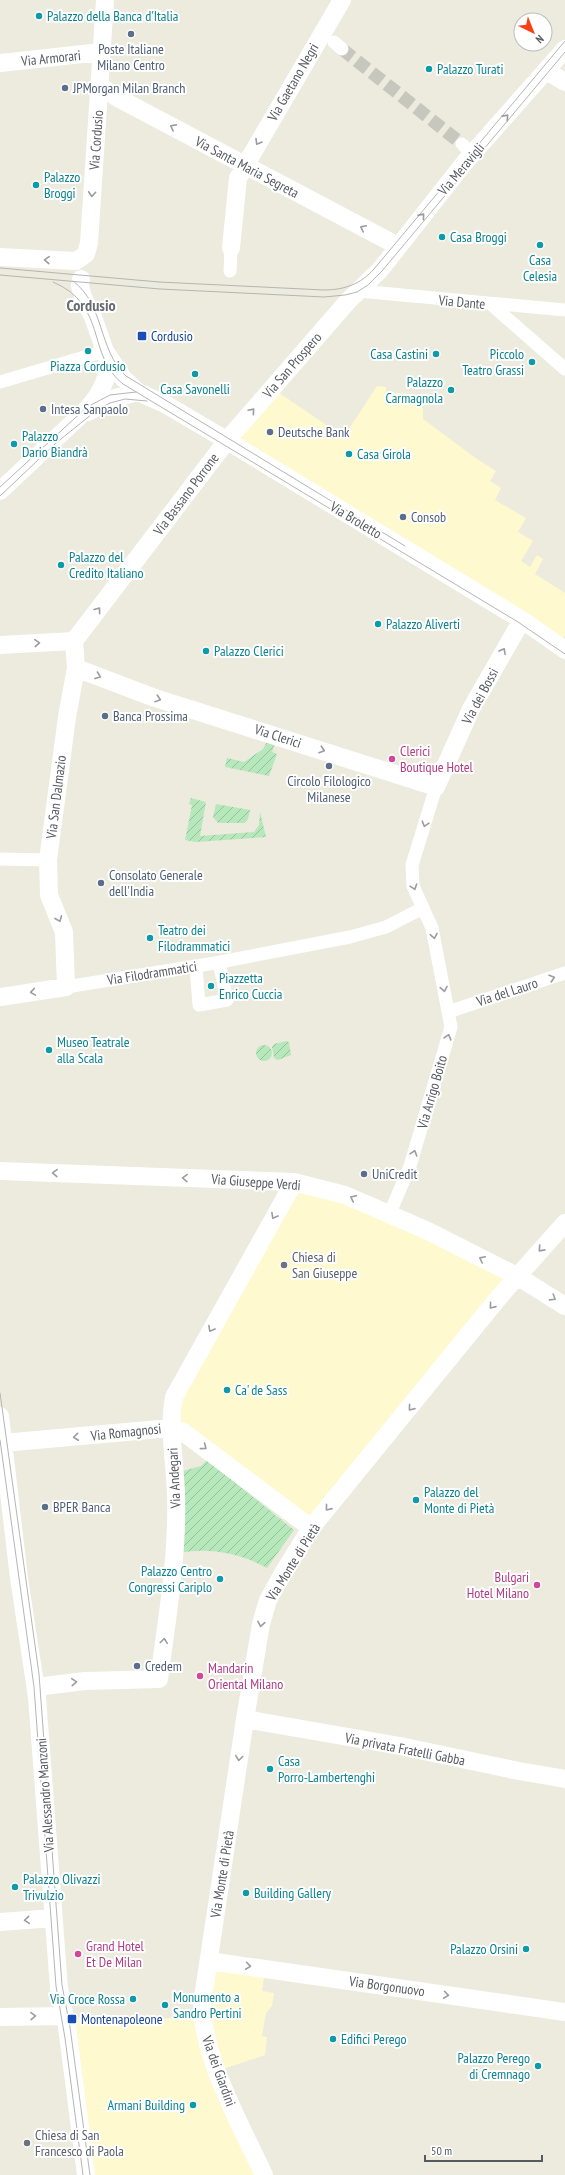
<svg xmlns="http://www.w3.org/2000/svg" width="565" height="2175" font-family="'PT Sans Narrow',sans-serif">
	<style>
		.commercial { fill: #fff9d0 }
		.garden { fill: url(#garden-furrows) }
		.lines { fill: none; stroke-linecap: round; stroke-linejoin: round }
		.pedestrian-tunnel { stroke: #c7c7be; stroke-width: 13; stroke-dasharray: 13 6; stroke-linecap: butt }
		.pedestrian { stroke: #fff; stroke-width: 13 }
		.minor { stroke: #fff; stroke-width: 18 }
		.tram { stroke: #b4b5b5; stroke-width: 1 }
		.oneway { stroke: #9a9ca0 }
		.culture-dot { fill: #0f9aa8; stroke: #fff; stroke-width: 1.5 }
		.service-dot { fill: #5c6f8a; stroke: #fff; stroke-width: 1.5 }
		.transit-dot { fill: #1a4fb4; stroke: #fff; stroke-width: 1.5 }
		.hotel-dot { fill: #d1479c; stroke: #fff; stroke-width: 1.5 }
		.worship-dot { fill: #6b7280; stroke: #fff; stroke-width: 1.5 }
		.labels { text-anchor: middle; stroke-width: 4; stroke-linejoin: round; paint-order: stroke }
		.culture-label { font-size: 14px; fill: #0d838f; stroke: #fff; text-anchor: start }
		.service-label { font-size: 14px; fill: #4e5e75; stroke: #fff; text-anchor: start }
		.street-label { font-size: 14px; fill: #575a61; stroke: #fff }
		.transit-label { font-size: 14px; fill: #164399; stroke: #fff; text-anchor: start }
		.hotel-label { font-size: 14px; fill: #b23c85; stroke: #fff; text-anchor: start }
		.worship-label { font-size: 14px; fill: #5b616d; stroke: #fff; text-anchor: start }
		.quarter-label { font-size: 16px; font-weight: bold; fill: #686c73; stroke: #fff }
	</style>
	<defs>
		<pattern id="garden-furrows" width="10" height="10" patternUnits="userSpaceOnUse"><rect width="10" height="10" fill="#b6e8bc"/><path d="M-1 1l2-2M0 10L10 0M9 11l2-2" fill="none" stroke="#97bf9c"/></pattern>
	</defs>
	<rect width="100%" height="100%" fill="#ecebdd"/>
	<path class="commercial" d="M 377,386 L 386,387 L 386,392 L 411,394 L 423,409 L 423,419 L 477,459 L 496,471 L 490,481 L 501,488 L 495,500 L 526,518 L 518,532 L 533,541 L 521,561 L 530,567 L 537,555 L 543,559 L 535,574 L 565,593 L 565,636 L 559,645 L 227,441 L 272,388 L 335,431 L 345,435 Z
		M 296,1183 L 516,1277 L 311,1527 L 184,1431 L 174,1405 Z
		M 210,1961 L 265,1970 L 262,1991 L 274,1993 L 272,2006 L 266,2013 L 262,2036 L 267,2037 L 265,2055 L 220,2070 L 266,2175 L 87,2175 L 66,2017 L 138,2021 L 202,2015 Z"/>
	<path class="garden" d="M 269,738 L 276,740 L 272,752 L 277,754 L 269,776 L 225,767 L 227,758 L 244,762 L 263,749 Z
		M 191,798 L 206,802 L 200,836 L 254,832 L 259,825 L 260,812 L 266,837 L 196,842 L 185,840 L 192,805 L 189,804 Z
		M 216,804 L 250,810 L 248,819 L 245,823 L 218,823 L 213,817 Z
		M 286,1041 L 289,1042 L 291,1055 L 278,1060 L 274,1058 L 272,1047 L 274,1044 Z
		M256 1053a8 8 0 1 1 16 0a8 8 0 1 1-16 0Z
		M 207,1460 L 294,1530 L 267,1568 C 242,1554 209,1547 180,1553 L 183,1471 L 201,1466 Z"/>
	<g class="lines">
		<path class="pedestrian-tunnel" d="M 342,49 L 462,144"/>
		<path class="pedestrian" d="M 334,42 L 342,49
			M 462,144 L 465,147
			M 230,271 L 231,248
			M 359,291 L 565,310
			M 492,305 L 565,369
			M 0,382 L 105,351
			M 0,859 L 48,860
			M 196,966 L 199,1005 L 227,1000 L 219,962
			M 66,987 L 215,963 L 350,937 L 386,927 L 423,908
			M 448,1012 L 565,973
			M 389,1215 L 410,1166 L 451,1027 L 432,928 L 413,886 L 412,865 L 436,787"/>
		<path class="minor" d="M 0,63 L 101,52
			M 546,71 L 565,82
			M 99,85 L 116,97 L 398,246
			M 231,248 L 238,178 L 342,0
			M 0,257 L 76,261 L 86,254 L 89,243 L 105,0
			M 81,279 L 80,286 L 83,297 L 93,317 L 105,351 L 123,378 L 138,392 L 165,404 L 216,434 L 525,622 L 565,650
			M 88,412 L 112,399 L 138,392
			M 0,491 L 83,413 C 99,397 112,376 106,353
			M 0,645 L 74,641
			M 76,668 L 155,698 L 436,787 L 471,709 L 522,620
			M 0,997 L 66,987 L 64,932 L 49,895 L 48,860 L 67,717 L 76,668 L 74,641 L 229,438 L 348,301 L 380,270 L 465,162 L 565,49
			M 0,1171 L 294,1182 L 345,1195 L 428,1231 L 517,1276 L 565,1306
			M 0,1416 L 19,1578 L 37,1697 L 59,1988 L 67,2027 L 86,2175
			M 3,1443 L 171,1428 L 183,1432 L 311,1528
			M 36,1687 L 85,1681 L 159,1679 C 167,1618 178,1556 176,1494 C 175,1462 168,1430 174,1397 L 294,1182
			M 245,1719 L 400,1746 L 519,1771 L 565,1779
			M 0,1922 L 53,1918
			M 209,1961 L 565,2012
			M 0,2017 L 65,2016
			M 264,2175 C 242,2128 202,2056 202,2004 L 245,1719 L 261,1624 L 268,1600 L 283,1573 L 311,1528 L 500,1296 L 565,1223"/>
		<path class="tram" d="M 0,268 L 159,282 L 324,290 C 344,290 361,284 374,269 L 565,41
			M 0,275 L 160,289 L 324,297 L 345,295 L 357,292 L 368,285 L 382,271 L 565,52
			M 73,281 C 105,305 98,350 126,376 L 405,546
			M 53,282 C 108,305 86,355 123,384 L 518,622 L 565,654
			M 0,487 L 87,407 L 110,395 L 136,392
			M 0,496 L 56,443 L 97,410 L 110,403 L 125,399 L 147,401
			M 0,1393 L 39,1674 L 62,1985 L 70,2027 L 90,2175
			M 0,1440 L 34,1687 L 56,1986 L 65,2038 L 83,2175"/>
	</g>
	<defs><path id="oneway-chevron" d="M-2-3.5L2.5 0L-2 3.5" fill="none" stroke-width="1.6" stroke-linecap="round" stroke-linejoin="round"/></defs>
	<g class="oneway">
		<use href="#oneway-chevron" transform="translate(506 117) rotate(-48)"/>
		<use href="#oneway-chevron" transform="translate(173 127) rotate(-152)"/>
		<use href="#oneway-chevron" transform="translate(258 142) rotate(120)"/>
		<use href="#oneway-chevron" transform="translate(92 194) rotate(94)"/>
		<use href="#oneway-chevron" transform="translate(422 216) rotate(-51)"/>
		<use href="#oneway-chevron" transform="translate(363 228) rotate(-153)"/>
		<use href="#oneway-chevron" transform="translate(47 260) rotate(-177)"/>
		<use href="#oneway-chevron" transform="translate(252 411) rotate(-49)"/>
		<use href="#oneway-chevron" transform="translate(98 610) rotate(-53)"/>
		<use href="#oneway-chevron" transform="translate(37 643) rotate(-3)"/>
		<use href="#oneway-chevron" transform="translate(503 651) rotate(-61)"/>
		<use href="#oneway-chevron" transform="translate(98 676) rotate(21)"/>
		<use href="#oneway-chevron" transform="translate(158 699) rotate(18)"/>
		<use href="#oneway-chevron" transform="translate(322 750) rotate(18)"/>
		<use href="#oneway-chevron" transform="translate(425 824) rotate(107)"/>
		<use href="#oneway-chevron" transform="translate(414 887) rotate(72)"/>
		<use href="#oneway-chevron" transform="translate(59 919) rotate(68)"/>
		<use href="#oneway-chevron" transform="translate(434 936) rotate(79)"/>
		<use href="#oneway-chevron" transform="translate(552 978) rotate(-18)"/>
		<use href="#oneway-chevron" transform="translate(444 989) rotate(79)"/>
		<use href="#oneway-chevron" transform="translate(33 992) rotate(171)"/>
		<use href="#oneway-chevron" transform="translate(448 1037) rotate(-74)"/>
		<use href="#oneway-chevron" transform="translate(414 1153) rotate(-73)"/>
		<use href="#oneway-chevron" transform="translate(55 1173) rotate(-178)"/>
		<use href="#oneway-chevron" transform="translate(185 1178) rotate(-178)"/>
		<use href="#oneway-chevron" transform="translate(353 1198) rotate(-155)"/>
		<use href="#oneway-chevron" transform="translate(274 1216) rotate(119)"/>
		<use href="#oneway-chevron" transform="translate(541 1249) rotate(132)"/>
		<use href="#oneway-chevron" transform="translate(482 1259) rotate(-153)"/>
		<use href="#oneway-chevron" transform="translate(553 1298) rotate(32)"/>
		<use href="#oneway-chevron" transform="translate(492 1306) rotate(129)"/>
		<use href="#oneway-chevron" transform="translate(211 1329) rotate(119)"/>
		<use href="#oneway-chevron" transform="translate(411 1408) rotate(129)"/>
		<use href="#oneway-chevron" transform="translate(76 1437) rotate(174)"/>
		<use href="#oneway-chevron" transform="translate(204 1447) rotate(37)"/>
		<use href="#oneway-chevron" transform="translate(328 1508) rotate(129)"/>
		<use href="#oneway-chevron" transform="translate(261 1624) rotate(100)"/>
		<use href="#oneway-chevron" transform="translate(164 1641) rotate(-83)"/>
		<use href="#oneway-chevron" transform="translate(74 1682) rotate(-4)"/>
		<use href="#oneway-chevron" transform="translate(239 1758) rotate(98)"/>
		<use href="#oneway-chevron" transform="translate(27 1920) rotate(175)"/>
		<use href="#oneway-chevron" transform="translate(248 1966) rotate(8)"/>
		<use href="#oneway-chevron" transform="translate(446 1995) rotate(8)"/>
		<use href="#oneway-chevron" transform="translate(33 2016) rotate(-2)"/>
	</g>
	<g class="culture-dot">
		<circle cx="39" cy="16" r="4"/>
		<circle cx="429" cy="69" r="4"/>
		<circle cx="36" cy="185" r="4"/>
		<circle cx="442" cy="237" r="4"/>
		<circle cx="540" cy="245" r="4"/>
		<circle cx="88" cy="351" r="4"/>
		<circle cx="436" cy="354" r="4"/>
		<circle cx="532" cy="362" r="4"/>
		<circle cx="195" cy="374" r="4"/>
		<circle cx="451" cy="390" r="4"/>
		<circle cx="14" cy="444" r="4"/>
		<circle cx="349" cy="454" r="4"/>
		<circle cx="61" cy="565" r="4"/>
		<circle cx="378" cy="624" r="4"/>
		<circle cx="206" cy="651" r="4"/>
		<circle cx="150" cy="938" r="4"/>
		<circle cx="211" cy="986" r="4"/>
		<circle cx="49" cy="1050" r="4"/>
		<circle cx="227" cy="1390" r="4"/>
		<circle cx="416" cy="1500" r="4"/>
		<circle cx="220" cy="1579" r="4"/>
		<circle cx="270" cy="1769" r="4"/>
		<circle cx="15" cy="1887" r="4"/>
		<circle cx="246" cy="1893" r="4"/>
		<circle cx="526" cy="1949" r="4"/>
		<circle cx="133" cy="1999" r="4"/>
		<circle cx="165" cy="2005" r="4"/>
		<circle cx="333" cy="2039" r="4"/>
		<circle cx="538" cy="2066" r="4"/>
		<circle cx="193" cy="2105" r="4"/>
	</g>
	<g class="service-dot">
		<circle cx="131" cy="34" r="4"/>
		<circle cx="65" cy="88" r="4"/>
		<circle cx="43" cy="409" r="4"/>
		<circle cx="270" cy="432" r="4"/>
		<circle cx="403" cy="517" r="4"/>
		<circle cx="105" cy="716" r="4"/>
		<circle cx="329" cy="766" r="4"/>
		<circle cx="101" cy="883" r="4"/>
		<circle cx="364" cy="1174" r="4"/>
		<circle cx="45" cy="1507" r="4"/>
		<circle cx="137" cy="1666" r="4"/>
	</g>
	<g class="transit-dot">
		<rect x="137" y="331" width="10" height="10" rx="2"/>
		<rect x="67" y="2014" width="10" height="10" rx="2"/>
	</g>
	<g class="hotel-dot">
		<circle cx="392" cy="759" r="4"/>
		<circle cx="537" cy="1585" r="4"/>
		<circle cx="200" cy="1676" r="4"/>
		<circle cx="78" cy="1954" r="4"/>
	</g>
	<g class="worship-dot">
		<circle cx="284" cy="1265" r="4"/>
		<circle cx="27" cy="2143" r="4"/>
	</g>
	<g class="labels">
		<g class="culture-label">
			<text x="47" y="21">Palazzo della Banca d'Italia</text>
			<text x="437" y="74">Palazzo Turati</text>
			<text x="44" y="182">Palazzo<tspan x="44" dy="16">Broggi</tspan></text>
			<text x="450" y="242">Casa Broggi</text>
			<text x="540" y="265" text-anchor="middle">Casa<tspan x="540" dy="16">Celesia</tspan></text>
			<text x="428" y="359" text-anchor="end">Casa Castini</text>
			<text x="524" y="359" text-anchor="end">Piccolo<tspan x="524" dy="16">Teatro Grassi</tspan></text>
			<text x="88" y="371" text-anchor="middle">Piazza Cordusio</text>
			<text x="443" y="387" text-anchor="end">Palazzo<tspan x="443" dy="16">Carmagnola</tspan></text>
			<text x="195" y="394" text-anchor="middle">Casa Savonelli</text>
			<text x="22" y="441">Palazzo<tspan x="22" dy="16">Dario Biandrà</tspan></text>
			<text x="357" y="459">Casa Girola</text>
			<text x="69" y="562">Palazzo del<tspan x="69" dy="16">Credito Italiano</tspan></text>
			<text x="386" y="629">Palazzo Aliverti</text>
			<text x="214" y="656">Palazzo Clerici</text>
			<text x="158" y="935">Teatro dei<tspan x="158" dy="16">Filodrammatici</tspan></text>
			<text x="219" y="983">Piazzetta<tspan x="219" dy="16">Enrico Cuccia</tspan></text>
			<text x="57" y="1047">Museo Teatrale<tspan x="57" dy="16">alla Scala</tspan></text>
			<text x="235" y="1395">Ca' de Sass</text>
			<text x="424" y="1497">Palazzo del<tspan x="424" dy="16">Monte di Pietà</tspan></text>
			<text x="212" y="1576" text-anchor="end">Palazzo Centro<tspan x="212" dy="16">Congressi Cariplo</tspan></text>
			<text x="278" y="1766">Casa<tspan x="278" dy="16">Porro-Lambertenghi</tspan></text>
			<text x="23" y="1884">Palazzo Olivazzi<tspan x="23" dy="16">Trivulzio</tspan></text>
			<text x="254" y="1898">Building Gallery</text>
			<text x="518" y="1954" text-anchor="end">Palazzo Orsini</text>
			<text x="173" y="2002">Monumento a<tspan x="173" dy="16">Sandro Pertini</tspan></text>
			<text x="125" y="2004" text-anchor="end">Via Croce Rossa</text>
			<text x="341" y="2044">Edifici Perego</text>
			<text x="530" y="2063" text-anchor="end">Palazzo Perego<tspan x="530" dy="16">di Cremnago</tspan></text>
			<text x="185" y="2110" text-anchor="end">Armani Building</text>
		</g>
		<g class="service-label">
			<text x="131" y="54" text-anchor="middle">Poste Italiane<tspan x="131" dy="16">Milano Centro</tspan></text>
			<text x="73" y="93">JPMorgan Milan Branch</text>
			<text x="51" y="414">Intesa Sanpaolo</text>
			<text x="278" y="437">Deutsche Bank</text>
			<text x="411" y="522">Consob</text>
			<text x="113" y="721">Banca Prossima</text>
			<text x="329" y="786" text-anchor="middle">Circolo Filologico<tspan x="329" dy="16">Milanese</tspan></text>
			<text x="109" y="880">Consolato Generale<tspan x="109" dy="16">dell'India</tspan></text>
			<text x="372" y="1179">UniCredit</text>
			<text x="53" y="1512">BPER Banca</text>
			<text x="145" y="1671">Credem</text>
		</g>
		<g class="street-label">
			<text transform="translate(51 58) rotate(-6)" y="5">Via Armorari</text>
			<text transform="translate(293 82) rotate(-60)" y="5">Via Gaetano Negri</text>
			<text transform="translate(96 140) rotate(-86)" y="5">Via Cordusio</text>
			<text transform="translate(247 167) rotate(28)" y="5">Via Santa Maria Segreta</text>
			<text transform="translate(461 169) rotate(-50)" y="5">Via Meravigli</text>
			<text transform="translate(462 302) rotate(5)" y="5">Via Dante</text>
			<text transform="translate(292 365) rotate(-49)" y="5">Via San Prospero</text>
			<text transform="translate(186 494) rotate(-53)" y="5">Via Bassano Porrone</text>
			<text transform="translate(356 520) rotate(31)" y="5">Via Broletto</text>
			<text transform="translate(480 696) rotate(-62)" y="5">Via dei Bossi</text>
			<text transform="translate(278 736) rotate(18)" y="5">Via Clerici</text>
			<text transform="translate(56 797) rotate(-83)" y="5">Via San Dalmazio</text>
			<text transform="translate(152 973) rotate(-9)" y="5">Via Filodrammatici</text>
			<text transform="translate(507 992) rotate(-18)" y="5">Via del Lauro</text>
			<text transform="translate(432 1092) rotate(-74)" y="5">Via Arrigo Boito</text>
			<text transform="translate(256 1182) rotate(4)" y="5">Via Giuseppe Verdi</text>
			<text transform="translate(126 1432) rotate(-6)" y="5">Via Romagnosi</text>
			<text transform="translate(174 1478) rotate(-93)" y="5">Via Andegari</text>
			<text transform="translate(293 1562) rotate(-58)" y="5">Via Monte di Pietà</text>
			<text transform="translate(405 1749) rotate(11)" y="5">Via privata Fratelli Gabba</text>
			<text transform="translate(45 1795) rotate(-94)" y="5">Via Alessandro Manzoni</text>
			<text transform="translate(222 1874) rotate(-81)" y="5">Via Monte di Pietà</text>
			<text transform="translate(387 1986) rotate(8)" y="5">Via Borgonuovo</text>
			<text transform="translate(219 2071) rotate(70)" y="5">Via dei Giardini</text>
		</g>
		<g class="transit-label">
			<text x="151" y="341">Cordusio</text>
			<text x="81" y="2024">Montenapoleone</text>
		</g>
		<g class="hotel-label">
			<text x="400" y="756">Clerici<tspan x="400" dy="16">Boutique Hotel</tspan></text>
			<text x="529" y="1582" text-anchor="end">Bulgari<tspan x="529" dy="16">Hotel Milano</tspan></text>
			<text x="208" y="1673">Mandarin<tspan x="208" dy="16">Oriental Milano</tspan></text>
			<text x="86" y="1951">Grand Hotel<tspan x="86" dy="16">Et De Milan</tspan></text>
		</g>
		<g class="worship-label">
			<text x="292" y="1262">Chiesa di<tspan x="292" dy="16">San Giuseppe</tspan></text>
			<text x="35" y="2140">Chiesa di San<tspan x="35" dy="16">Francesco di Paola</tspan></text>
		</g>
		<g class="quarter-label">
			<text x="91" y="311">Cordusio</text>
		</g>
	</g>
	<g transform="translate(533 32) rotate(137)"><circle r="19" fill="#ffffff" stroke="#bcbdc0"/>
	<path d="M0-3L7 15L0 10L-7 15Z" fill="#fb3f15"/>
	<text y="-6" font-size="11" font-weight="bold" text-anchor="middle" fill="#575a61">N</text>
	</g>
	<path d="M425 2155v6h117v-6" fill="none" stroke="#575a61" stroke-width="2"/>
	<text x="431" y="2155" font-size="12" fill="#575a61" stroke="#ffffff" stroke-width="3" paint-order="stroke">50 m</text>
</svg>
